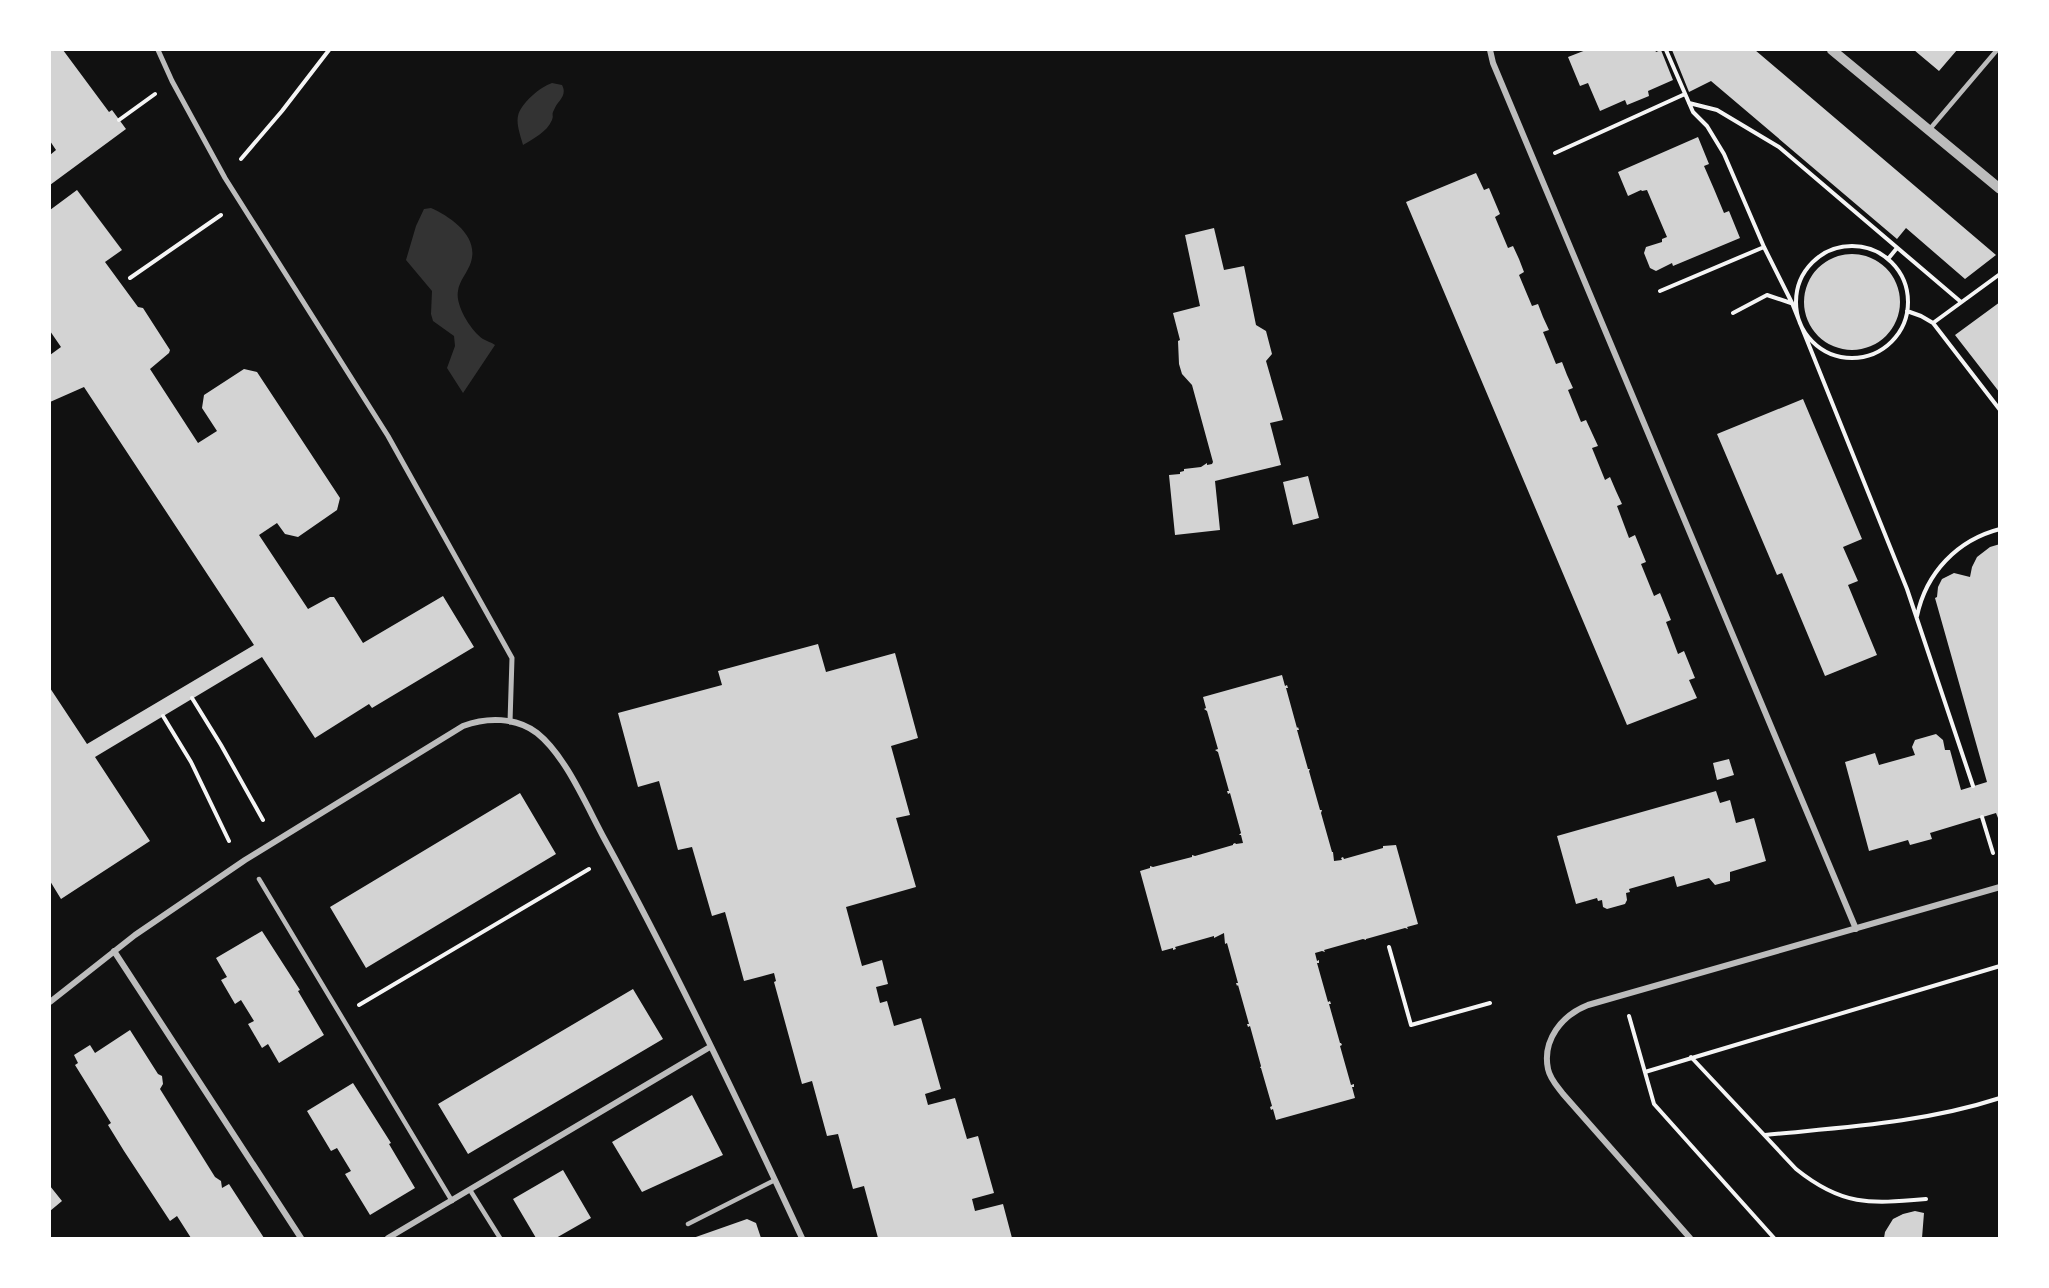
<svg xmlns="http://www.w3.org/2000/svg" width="2049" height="1288" font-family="'Space Grotesk',sans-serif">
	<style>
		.water { fill: #333 }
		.building { fill: #d3d3d3 }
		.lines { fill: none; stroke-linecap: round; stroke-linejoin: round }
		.path { stroke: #f5f5f5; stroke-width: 4 }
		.service { stroke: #bcbcbc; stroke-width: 4.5 }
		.pedestrian { stroke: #bcbcbc; stroke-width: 5 }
		.minor { stroke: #bcbcbc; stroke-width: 6 }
		.tertiary { stroke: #bcbcbc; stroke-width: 10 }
	</style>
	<rect width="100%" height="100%" fill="#111"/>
	<path class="water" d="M 552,83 L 562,85 C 568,96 557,101 554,110 C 551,115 554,115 552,120 C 547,132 533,139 523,145 C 521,137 516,125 518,116 C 521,103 540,87 552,83 Z
		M 431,208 C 451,217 479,236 471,262 C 468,272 459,281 458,291 C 455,305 471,331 483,339 C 486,341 491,342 495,345 L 463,393 L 447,368 L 455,346 L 454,336 L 433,321 L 431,314 L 432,291 L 406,260 L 416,226 L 424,209 Z"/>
	<path class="building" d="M 50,50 L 63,50 L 109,112 L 112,110 L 126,129 L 50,185 L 50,155 L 56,150 L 50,141 Z
		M 1586,50 L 1655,50 L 1656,52 L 1661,50 L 1673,80 L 1648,91 L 1649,96 L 1627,105 L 1625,100 L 1600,111 L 1588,83 L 1580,86 L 1568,57 Z
		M 1672,50 L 1755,50 L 1996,255 L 1965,279 L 1906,228 L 1897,239 L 1711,81 L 1689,92 Z
		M 1914,50 L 1957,50 L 1939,71 Z
		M 1698,137 L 1709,164 L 1704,166 L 1714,189 L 1724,213 L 1729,211 L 1740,238 L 1673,266 L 1672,263 L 1656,271 L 1650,268 L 1644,253 L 1646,247 L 1662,242 L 1662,239 L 1667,237 L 1647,190 L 1642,191 L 1641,190 L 1628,196 L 1618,172 Z
		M 1476,173 L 1484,190 L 1489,188 L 1500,214 L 1495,217 L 1508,248 L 1513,246 L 1519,259 L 1524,272 L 1519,275 L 1532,306 L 1538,304 L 1543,317 L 1549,330 L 1543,332 L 1556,364 L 1562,362 L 1567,375 L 1573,388 L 1568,390 L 1581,422 L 1586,420 L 1598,446 L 1592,448 L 1605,480 L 1610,477 L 1616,491 L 1622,504 L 1617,506 L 1629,538 L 1635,535 L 1646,562 L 1641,564 L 1654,596 L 1660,593 L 1671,620 L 1666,622 L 1678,654 L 1684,651 L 1695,678 L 1689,680 L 1697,698 L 1627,725 L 1406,202 Z
		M 77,190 L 122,250 L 105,262 L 138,307 L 143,308 L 170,350 L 169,353 L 150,369 L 198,443 L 217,431 L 202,408 L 204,395 L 244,369 L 257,372 L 340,498 L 337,510 L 298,537 L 285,534 L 277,523 L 259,535 L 308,609 L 330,597 L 334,597 L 363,643 L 443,596 L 474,647 L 372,708 L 369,704 L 315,738 L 262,657 L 95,757 L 150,841 L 61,899 L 50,881 L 50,688 L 87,744 L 254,645 L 84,387 L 50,402 L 50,355 L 61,347 L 50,331 L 50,210 Z
		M 1214,228 L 1224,270 L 1244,266 L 1256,325 L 1266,331 L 1272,354 L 1266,361 L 1283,420 L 1270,423 L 1281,465 L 1215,481 L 1220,530 L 1175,535 L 1169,475 L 1180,474 L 1180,472 L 1184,471 L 1184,469 L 1201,467 L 1207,463 L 1207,465 L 1212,464 L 1213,462 L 1192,385 L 1182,374 L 1179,364 L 1178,341 L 1180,340 L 1173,313 L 1200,306 L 1185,235 Z
		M1804 302a48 48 0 1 1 96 0a48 48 0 1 1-96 0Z
		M 2000,302 L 2000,393 L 1955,335 Z
		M 1803,399 L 1862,539 L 1843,547 L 1858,581 L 1848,585 L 1877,655 L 1825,676 L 1782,573 L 1777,575 L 1717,434 Z
		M 1308,476 L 1319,518 L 1293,525 L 1283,482 Z
		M 2000,544 L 2000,823 L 1996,813 L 1930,833 L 1932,839 L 1910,845 L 1908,840 L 1869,851 L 1845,762 L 1875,753 L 1879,765 L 1915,755 L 1912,747 L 1915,740 L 1936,734 L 1943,740 L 1945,750 L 1950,750 L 1961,790 L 1987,782 L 1935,598 L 1937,597 L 1938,587 L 1942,579 L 1954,573 L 1970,577 L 1972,567 L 1977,557 L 1990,547 Z
		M 818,644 L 826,672 L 895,653 L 918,738 L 891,746 L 910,815 L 896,818 L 916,887 L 846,907 L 862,966 L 882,960 L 888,984 L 876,987 L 880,1003 L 887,1001 L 894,1026 L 921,1018 L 941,1089 L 925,1094 L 928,1105 L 955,1098 L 967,1139 L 978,1136 L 994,1193 L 972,1199 L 975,1211 L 1003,1204 L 1012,1238 L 878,1238 L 864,1186 L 853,1189 L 838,1134 L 827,1136 L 812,1081 L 802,1084 L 774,982 L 776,981 L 774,973 L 744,981 L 725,912 L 712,916 L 692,847 L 678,850 L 659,781 L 638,787 L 618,713 L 722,685 L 718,671 Z
		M 1282,675 L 1285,686 L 1287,685 L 1288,688 L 1286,688 L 1297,728 L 1298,727 L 1299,730 L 1297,730 L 1308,769 L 1310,769 L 1309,771 L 1320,810 L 1322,810 L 1321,813 L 1332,852 L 1333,852 L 1334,861 L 1342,860 L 1341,858 L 1343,857 L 1344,859 L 1383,848 L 1383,846 L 1396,845 L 1418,924 L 1407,927 L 1408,929 L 1405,928 L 1366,939 L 1366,940 L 1363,939 L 1324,950 L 1325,952 L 1322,951 L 1315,953 L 1317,961 L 1319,960 L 1319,963 L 1317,963 L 1328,1002 L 1330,1001 L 1331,1004 L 1329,1004 L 1340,1043 L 1341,1043 L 1342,1045 L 1340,1046 L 1351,1085 L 1354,1084 L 1354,1087 L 1352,1087 L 1355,1098 L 1276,1120 L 1273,1109 L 1271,1110 L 1270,1107 L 1272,1106 L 1261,1068 L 1260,1068 L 1261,1066 L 1250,1026 L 1248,1027 L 1247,1024 L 1249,1024 L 1238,985 L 1237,986 L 1236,983 L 1238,983 L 1227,943 L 1225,944 L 1224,933 L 1214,938 L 1214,936 L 1175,947 L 1176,949 L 1173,950 L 1173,948 L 1162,951 L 1140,871 L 1150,868 L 1150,866 L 1153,867 L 1192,857 L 1192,855 L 1195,856 L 1233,845 L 1233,844 L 1235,843 L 1236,844 L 1243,843 L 1241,835 L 1239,835 L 1241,833 L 1230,793 L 1228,794 L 1227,791 L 1229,791 L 1218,752 L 1215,750 L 1218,749 L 1207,711 L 1204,709 L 1206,708 L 1203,697 Z
		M 1729,759 L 1734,775 L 1717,780 L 1713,763 Z
		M 1716,791 L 1720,803 L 1730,800 L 1736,823 L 1754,818 L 1766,861 L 1730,872 L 1730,881 L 1715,885 L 1709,878 L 1677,887 L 1674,876 L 1629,889 L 1630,892 L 1626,893 L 1627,900 L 1625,904 L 1607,909 L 1603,907 L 1602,900 L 1598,901 L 1597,898 L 1576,904 L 1557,836 Z
		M 520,793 L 556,854 L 366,968 L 330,907 Z
		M 262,931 L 300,990 L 298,991 L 324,1035 L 279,1063 L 268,1044 L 262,1048 L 248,1024 L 254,1021 L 241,1000 L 235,1004 L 221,980 L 227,977 L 216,958 Z
		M 633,989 L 663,1039 L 468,1154 L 438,1104 Z
		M 130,1030 L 158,1074 L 162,1076 L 163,1084 L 160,1089 L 215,1177 L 221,1181 L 222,1188 L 229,1184 L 264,1238 L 191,1238 L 177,1216 L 170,1221 L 124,1151 L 108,1125 L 111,1123 L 75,1065 L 78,1063 L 74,1055 L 90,1045 L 95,1053 Z
		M 353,1083 L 391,1143 L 389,1144 L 415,1188 L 370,1215 L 345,1174 L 351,1171 L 337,1148 L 331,1151 L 307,1111 Z
		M 692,1095 L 723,1155 L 642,1192 L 612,1142 Z
		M 563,1170 L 591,1218 L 556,1238 L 536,1238 L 513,1199 Z
		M 50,1186 L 62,1201 L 50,1211 Z
		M 1915,1211 L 1924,1213 L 1922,1238 L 1884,1238 L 1885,1232 L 1893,1219 L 1903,1214 Z
		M 747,1219 L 756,1223 L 761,1238 L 693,1238 Z"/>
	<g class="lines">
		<path class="path" d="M 1666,50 L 1693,112 L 1707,126 L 1724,154 L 1764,247 L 1792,303 L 1907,589 L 1973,786
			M 1689,103 L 1717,110 L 1779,147 L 1961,302
			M 119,120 L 155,94
			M 1555,153 L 1685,94
			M 241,159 L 282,111 L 329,50
			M1796 302a56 56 0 1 1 112 0a56 56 0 1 1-112 0Z
			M 1888,259 L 1897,248
			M 130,278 L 221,215
			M 1660,291 L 1764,247
			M 1907,311 L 1921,316 L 1933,323 L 2000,274
			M 1733,313 L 1767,295 L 1791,303
			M 1933,323 L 2000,410
			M 1917,616 C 1926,573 1957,540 2000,529
			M 192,698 L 221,745 L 263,820
			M 163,716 L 191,762 L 229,841
			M 1982,817 L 1993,853
			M 1389,947 L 1411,1025 L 1490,1003
			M 359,1005 L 589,869
			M 1629,1016 L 1654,1104 L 1774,1238
			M 1691,1057 L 1796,1169 C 1842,1206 1869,1204 1926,1199
			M 1645,1072 L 2000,966
			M 1765,1135 C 1844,1127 1923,1123 2000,1098"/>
		<path class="service" d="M 1929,130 L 1997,50
			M 259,879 L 452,1201
			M 470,1190 L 500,1238
			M 688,1224 L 775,1180"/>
		<path class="pedestrian" d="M 158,50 L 172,81 L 225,178 L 388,436 L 512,658 L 510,722"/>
		<path class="minor" d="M 1490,50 L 1493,63 L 1856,929
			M 114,951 L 301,1238
			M 50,1002 L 135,935 L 245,860 L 463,726 C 487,717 516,717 537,733 C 566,756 587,807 605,840 C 676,970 740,1104 802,1238
			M 388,1238 L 710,1047
			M 1690,1238 L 1563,1094 C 1557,1086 1550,1079 1548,1069 C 1542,1040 1562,1015 1588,1005 L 2000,887"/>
		<path class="tertiary" d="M 1832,50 L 2000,189"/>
	</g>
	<rect width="2049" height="1288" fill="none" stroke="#ffffff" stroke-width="102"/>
</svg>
